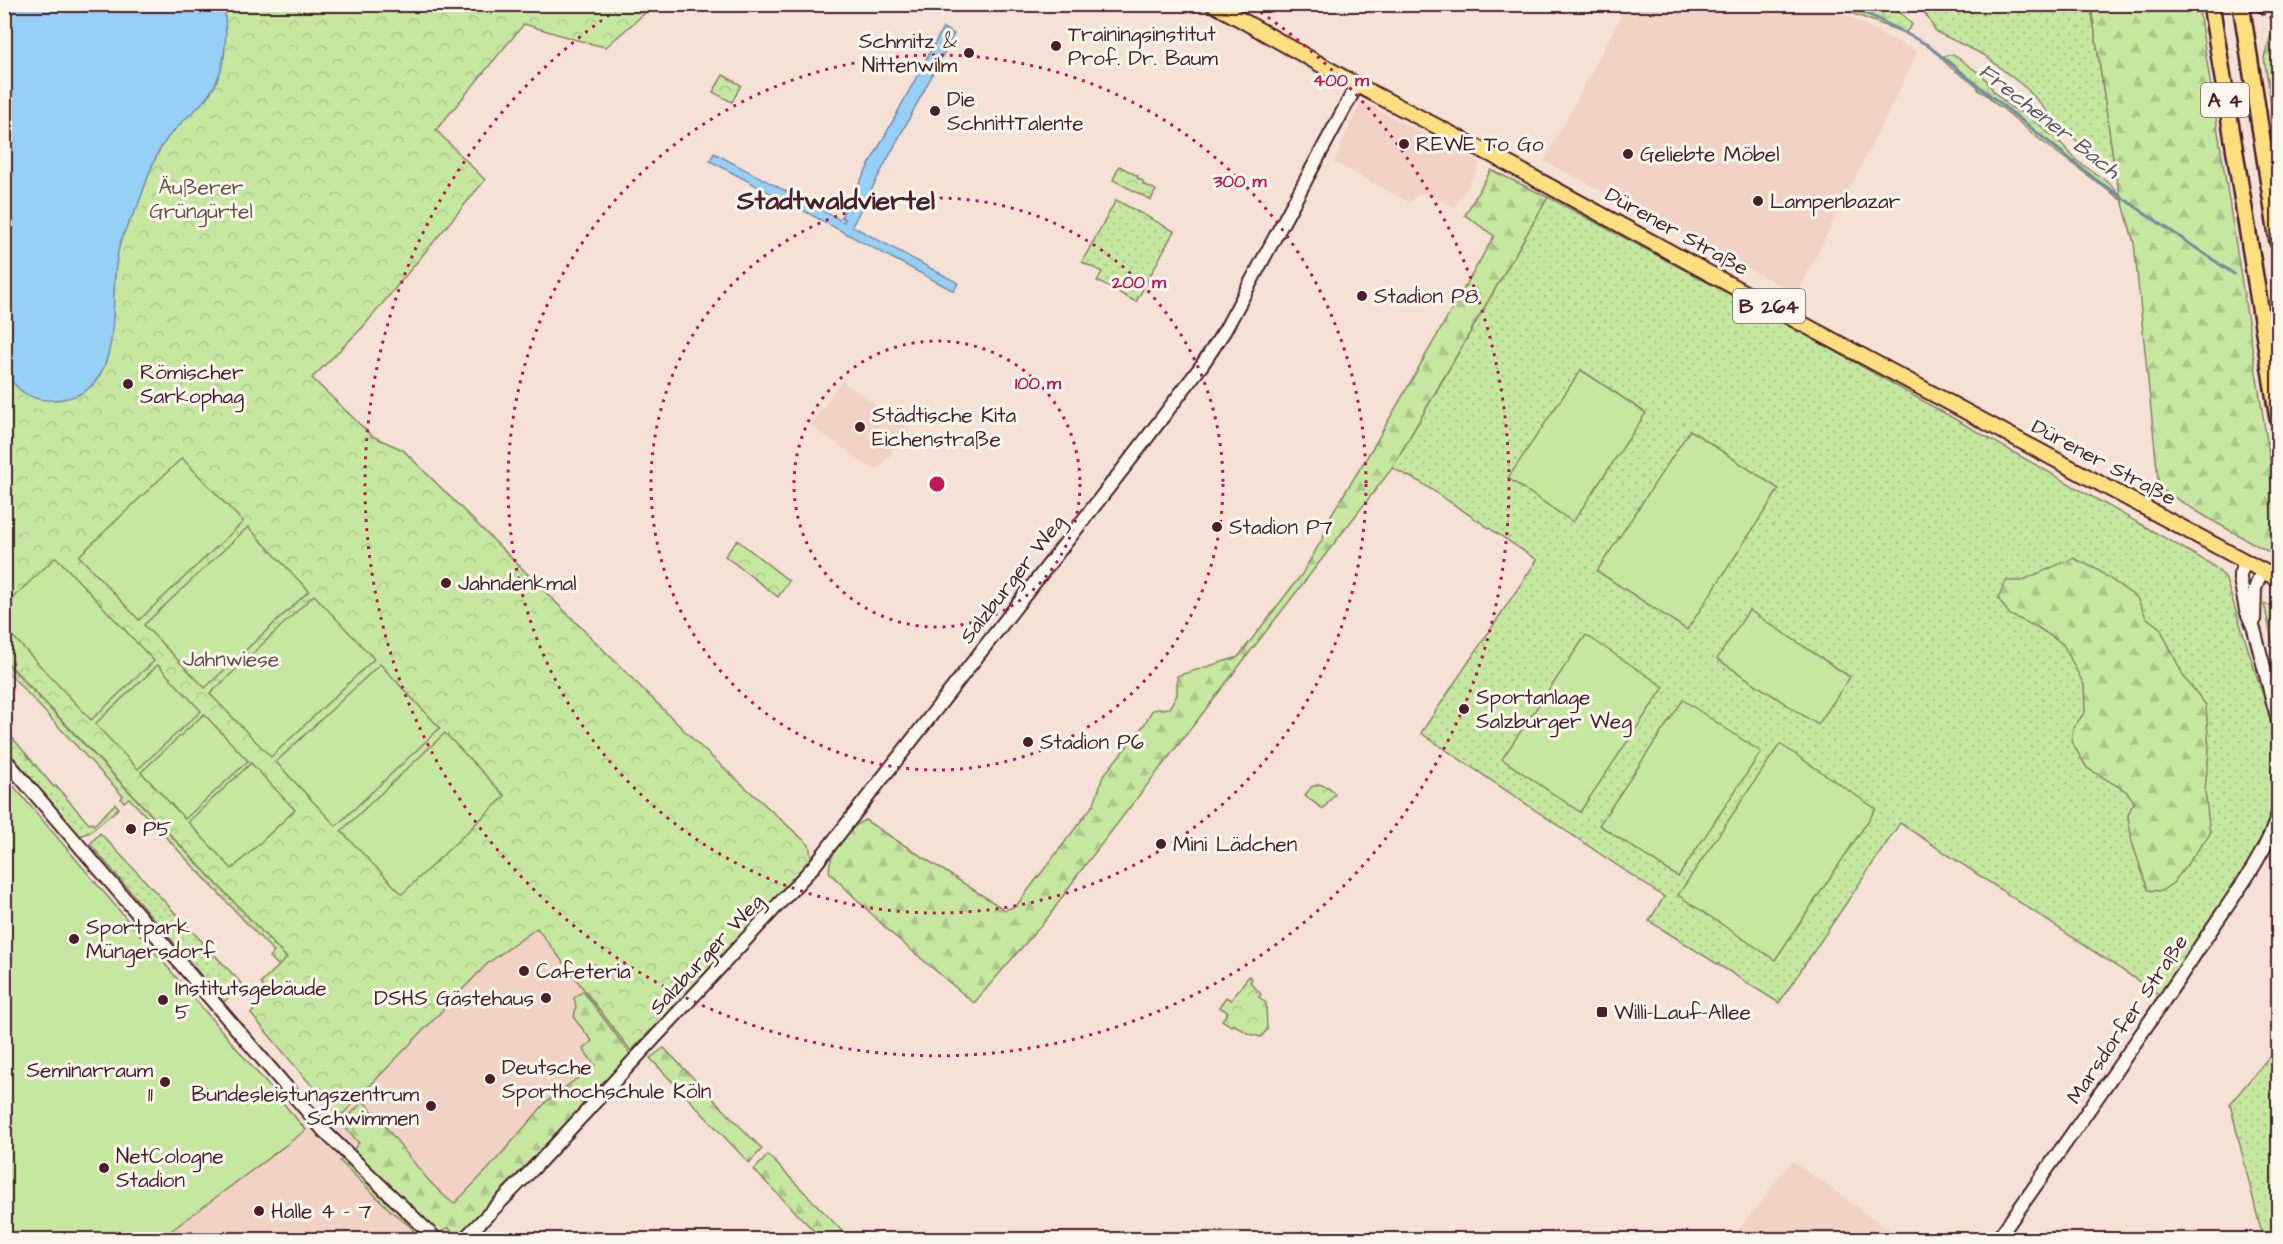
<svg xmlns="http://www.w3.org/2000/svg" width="2283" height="1244" font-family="'Architects Daughter',sans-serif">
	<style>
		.built { fill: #f1d2c4 }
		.grass { fill: url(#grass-dots); stroke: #888366; stroke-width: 1.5 }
		.forest { fill: url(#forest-firs); stroke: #888366; stroke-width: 1.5 }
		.wetland { fill: url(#wetland-marsh); stroke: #888366; stroke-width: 1.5 }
		.park { fill: url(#park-crowns); stroke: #888366; stroke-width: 1.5 }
		.garden { fill: #c5e7a0; stroke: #888366; stroke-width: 1.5 }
		.water { fill: #96d0f6; stroke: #7889a5; stroke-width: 1.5 }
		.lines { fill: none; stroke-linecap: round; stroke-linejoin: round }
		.stream { stroke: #7889a5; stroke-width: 3 }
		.secondary-casing { stroke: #4a1f2b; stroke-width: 16 }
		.primary-casing { stroke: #4a1f2b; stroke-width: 18 }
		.highway-casing { stroke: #4a1f2b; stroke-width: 20 }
		.secondary { stroke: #fbf7ec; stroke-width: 12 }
		.primary { stroke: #fedf80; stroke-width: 14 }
		.highway { stroke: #fedf80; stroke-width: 15 }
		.rail { stroke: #4a1f2b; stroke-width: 3; stroke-dasharray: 9 4.5; stroke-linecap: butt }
		.ring { fill: none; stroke: #c2185b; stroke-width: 3; stroke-dasharray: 3 6 }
		.poi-dot { fill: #4a1f2b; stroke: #fbf7ec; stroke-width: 2 }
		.labels { text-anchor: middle; stroke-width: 6; stroke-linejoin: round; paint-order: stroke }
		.shield { fill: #fbf7ec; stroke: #7f6065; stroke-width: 1.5 }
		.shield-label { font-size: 20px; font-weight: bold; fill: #4a1f2b }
		.poi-label { font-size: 21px; fill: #4a1f2b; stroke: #fbf7ec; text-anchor: start }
		.park-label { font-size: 21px; fill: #695148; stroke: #fbf7ec }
		.street-label { font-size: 21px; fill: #4a1f2b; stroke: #fbf7ec }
		.water-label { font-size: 22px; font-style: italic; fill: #615468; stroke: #fbf7ec }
		.district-label { font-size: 27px; font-weight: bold; fill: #4a1f2b; stroke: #fbf7ec }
		.centre { fill: #c2185b; stroke: #fbf7ec; stroke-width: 3 }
		.ring-label { font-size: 18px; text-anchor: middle; font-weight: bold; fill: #c2185b; stroke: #fbf7ec; stroke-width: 6; stroke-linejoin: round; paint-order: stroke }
	</style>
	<defs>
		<pattern id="grass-dots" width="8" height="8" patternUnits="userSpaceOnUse" patternTransform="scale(1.5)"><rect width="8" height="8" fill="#c5e7a0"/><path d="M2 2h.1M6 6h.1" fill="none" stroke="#abc68a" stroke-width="1.8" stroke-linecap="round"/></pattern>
		<pattern id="forest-firs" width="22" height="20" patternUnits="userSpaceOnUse" patternTransform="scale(1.5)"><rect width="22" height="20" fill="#c5e7a0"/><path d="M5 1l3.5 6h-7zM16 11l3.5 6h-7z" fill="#abc68a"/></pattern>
		<pattern id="wetland-marsh" width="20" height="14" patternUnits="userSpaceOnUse" patternTransform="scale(1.5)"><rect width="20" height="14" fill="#c5e7a0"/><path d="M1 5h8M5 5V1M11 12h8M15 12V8" fill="none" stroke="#abc68a"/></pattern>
		<pattern id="park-crowns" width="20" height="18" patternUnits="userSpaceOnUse" patternTransform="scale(1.5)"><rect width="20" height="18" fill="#c5e7a0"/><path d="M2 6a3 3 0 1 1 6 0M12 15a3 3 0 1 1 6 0" fill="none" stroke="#abc68a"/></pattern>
	</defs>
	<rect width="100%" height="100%" fill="#f5e1d5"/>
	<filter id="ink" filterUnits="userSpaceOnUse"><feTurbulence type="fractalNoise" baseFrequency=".0167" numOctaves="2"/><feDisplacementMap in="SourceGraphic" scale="12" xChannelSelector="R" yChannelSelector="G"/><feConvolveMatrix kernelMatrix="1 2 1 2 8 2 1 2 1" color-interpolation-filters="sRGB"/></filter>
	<g filter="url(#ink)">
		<path class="built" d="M 1627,5 L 1816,5 L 1835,10 L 1918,52 L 1797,294 L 1544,161 Z
			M 1361,101 L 1481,164 L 1455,207 L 1422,192 L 1409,202 L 1334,162 Z
			M 842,381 L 909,429 L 880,467 L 876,469 L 868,466 L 811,425 Z
			M 537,928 L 631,1051 L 522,1161 L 450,1239 L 5,1240 L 138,1071 L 214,1022 L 303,1125 L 331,1126 L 488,963 Z
			M 1792,1161 L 1902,1239 L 1732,1239 Z"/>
		<path class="grass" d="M 1915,5 L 2091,5 L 2116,178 L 2054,119 L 2027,89 L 1984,55 L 1936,32 L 1925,13 Z
			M 1548,197 L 1817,341 L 2211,564 L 2225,577 L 2278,742 L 2277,792 L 2269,824 L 2257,849 L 2161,996 L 1900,823 L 1779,1003 L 1649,921 L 1664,897 L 1421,733 L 1537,560 L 1420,482 L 1392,468 Z
			M 1116,200 L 1174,231 L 1136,302 L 1097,281 L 1102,272 L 1082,262 Z
			M 4,660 L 287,958 L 279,966 L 270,957 L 274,952 L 129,798 L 124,802 L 121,799 L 123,796 L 5,669 Z
			M 5,729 L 54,787 L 56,786 L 89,824 L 92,823 L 94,825 L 115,804 L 119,808 L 90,832 L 80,836 L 5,748 Z
			M 100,833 L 242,984 L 224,1002 L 90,844 Z
			M 2269,1057 L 2278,1062 L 2278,1239 L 2263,1239 L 2230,1104 Z
			M 344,1157 L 431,1239 L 422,1239 L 414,1233 L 412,1228 L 392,1212 L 340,1161 Z"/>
		<path class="forest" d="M 2091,5 L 2198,5 L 2278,511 L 2278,557 L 2213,521 L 2159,488 L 2134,243 L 2116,178 Z
			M 2271,35 L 2278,39 L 2278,149 L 2264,57 Z
			M 1491,170 L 1548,197 L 1390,471 L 1076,877 L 1050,915 L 974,1003 L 891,933 L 830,873 C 826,861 841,840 849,831 C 853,826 860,823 865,820 L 1005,910 L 1016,906 L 1094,804 L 1103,776 L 1144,725 L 1152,710 L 1169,708 L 1177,695 L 1177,676 L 1238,657 L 1302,574 L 1323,538 L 1331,515 L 1372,449 L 1494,236 L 1465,215 Z
			M 2073,558 L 2096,569 L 2137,598 L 2146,617 L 2160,628 L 2184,677 L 2206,705 L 2209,751 L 2205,790 L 2210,834 L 2173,883 L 2161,891 L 2148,890 L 2132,842 L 2128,815 L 2134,801 L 2126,791 L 2087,768 L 2071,741 L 2073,728 L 2085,712 L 2084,685 L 2063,644 L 2037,627 L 2010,615 L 1998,598 L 2006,581 L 2021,581 Z
			M 2264,604 L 2278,607 L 2278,667 Z
			M 583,991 L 631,1055 L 457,1237 L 448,1227 L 439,1235 L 353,1150 L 359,1143 L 342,1124 L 363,1101 C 396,1134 417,1175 454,1204 L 490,1167 L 547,1101 L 595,1065 L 583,1049 L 592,1041 L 574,1018 L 576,1006 L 574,998 Z
			M 664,1048 L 762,1149 L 749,1163 L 650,1058 Z
			M 768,1155 L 850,1239 L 822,1239 L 754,1170 Z"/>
		<path class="wetland" d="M 1830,5 C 1856,4 1896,0 1912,25 L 1905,33 Z
			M 1953,54 L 1984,77 L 1995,93 L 2011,107 L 2029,116 L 2060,142 L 2077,161 L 2109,183 L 2120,195 L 2121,200 L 2039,139 L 2002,108 C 1993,105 1989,93 1979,91 L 1977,86 L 1951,68 L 1940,57 Z"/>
		<path class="park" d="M 5,5 L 654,5 L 606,47 C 578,42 552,32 524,24 L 436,130 L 485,180 L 363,327 L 312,378 L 372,436 L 403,450 L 702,748 L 809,845 L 812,861 L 631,1051 L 537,928 L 488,963 L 339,1118 L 251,1014 L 266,993 L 261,983 L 287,958 L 5,660 Z
			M 723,75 L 741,85 L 732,102 L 713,92 Z
			M 1119,166 L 1138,176 L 1137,178 L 1143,181 L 1143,184 L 1156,190 L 1151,200 L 1113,180 Z
			M 737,540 L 789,581 L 778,597 L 725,556 Z
			M 1319,784 L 1330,788 L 1335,794 L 1323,809 L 1305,796 L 1311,787 Z
			M 1249,976 L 1252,979 L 1250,982 L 1261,994 L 1259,997 L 1266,1003 L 1267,1030 L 1261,1037 L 1249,1034 L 1233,1024 L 1231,1026 L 1222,1020 L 1228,1012 L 1219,1007 L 1226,997 L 1231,1000 Z"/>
		<path class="garden" d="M 1581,370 L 1646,413 L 1573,522 L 1508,478 Z
			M 1690,430 L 1779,489 L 1687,630 L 1597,571 Z
			M 182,458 L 243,522 L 139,620 L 79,556 Z
			M 248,527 L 309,591 L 205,688 L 144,625 Z
			M 56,557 L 154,661 L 91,720 L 5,628 L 5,605 Z
			M 314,595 L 374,659 L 271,757 L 210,694 Z
			M 1749,610 L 1850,677 L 1818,725 L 1717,659 Z
			M 1586,635 L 1664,687 L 1580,812 L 1502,759 Z
			M 380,664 L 440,728 L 336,826 L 276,762 Z
			M 158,665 L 201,711 L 138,769 L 95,724 Z
			M 1683,700 L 1761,752 L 1678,877 L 1599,825 Z
			M 204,714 L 248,761 L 185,819 L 141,772 Z
			M 445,733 L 505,796 L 402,894 L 341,831 Z
			M 1780,744 L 1876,809 L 1775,960 L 1678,895 Z
			M 251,763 L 295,810 L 232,869 L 188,822 Z
			M 5,776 L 306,1130 L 160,1239 L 5,1239 Z"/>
		<path class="water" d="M 5,4 L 224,5 C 228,39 227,77 202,103 C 189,117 172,129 162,146 C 150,165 146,185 138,205 C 133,216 126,226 122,238 C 106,280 124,349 94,383 C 79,401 42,406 23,392 C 15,387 10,379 5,372 Z
			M 943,28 L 954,34 L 852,226 L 958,283 L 954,291 L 710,161 L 714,153 L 844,222 L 845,219 L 841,217 Z"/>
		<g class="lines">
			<path class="stream" d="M 1838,4 L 1872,16 L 1926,44 L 2095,179 L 2234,274"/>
			<defs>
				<path id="secondary" d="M 2246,561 L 2240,574 L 2240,579 L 2246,610 L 2254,629 L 2278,721
					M 2254,621 L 2255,589 L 2262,570
					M 4,758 L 325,1132 L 437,1240
					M 463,1240 L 533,1169 L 814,866 L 1137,451 L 1202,365 L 1225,330 L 1357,85
					M 1997,1240 C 2068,1140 2138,1041 2205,939 C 2228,903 2268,854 2278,813"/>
				<path id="primary" d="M 1213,4 L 1357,85 L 1492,155 L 1784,314 L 2278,579"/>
				<path id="highway" d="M 2211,4 L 2278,419
					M 2241,4 L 2278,242"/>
			</defs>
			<use href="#secondary" class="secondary-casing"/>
			<use href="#primary" class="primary-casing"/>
			<use href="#highway" class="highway-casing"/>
			<use href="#secondary" class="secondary"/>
			<use href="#primary" class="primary"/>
			<use href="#highway" class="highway"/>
			<path class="rail" d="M 2257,10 L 2278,22"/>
		</g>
	</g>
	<g class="ring">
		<circle cx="937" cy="484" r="143"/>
		<circle cx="937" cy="484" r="286"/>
		<circle cx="937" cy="484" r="429"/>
		<path d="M1253 7A572 572 0 1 1 621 7"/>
	</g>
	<g class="poi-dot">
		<circle cx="1056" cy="46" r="6"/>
		<circle cx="969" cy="53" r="6"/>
		<circle cx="935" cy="111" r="6"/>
		<circle cx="1404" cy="144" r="6"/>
		<circle cx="1628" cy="154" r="6"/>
		<circle cx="1758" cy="201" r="6"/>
		<circle cx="1362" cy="296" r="6"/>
		<circle cx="128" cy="384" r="6"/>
		<circle cx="860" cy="427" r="6"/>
		<circle cx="1217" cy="527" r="6"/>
		<circle cx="446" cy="583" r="6"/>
		<circle cx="1464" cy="709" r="6"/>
		<circle cx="1028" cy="742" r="6"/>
		<circle cx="131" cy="829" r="6"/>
		<circle cx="1161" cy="844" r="6"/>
		<circle cx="74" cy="939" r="6"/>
		<circle cx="524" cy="971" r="6"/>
		<circle cx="546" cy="998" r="6"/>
		<circle cx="163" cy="1000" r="6"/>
		<rect x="1596" y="1006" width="12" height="12" rx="3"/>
		<circle cx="490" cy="1079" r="6"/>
		<circle cx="165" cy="1082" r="6"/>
		<circle cx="431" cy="1106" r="6"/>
		<circle cx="104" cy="1168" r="6"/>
		<circle cx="259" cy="1211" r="6"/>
	</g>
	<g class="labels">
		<g class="shield">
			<rect x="2201" y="83" width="48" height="34" rx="4.5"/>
			<rect x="1733" y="289" width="72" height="34" rx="4.5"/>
		</g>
		<g class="shield-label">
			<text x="2225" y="107">A 4</text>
			<text x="1769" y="313">B 264</text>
		</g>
		<g class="poi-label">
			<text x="1068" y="41">Trainingsinstitut<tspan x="1068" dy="24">Prof. Dr. Baum</tspan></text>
			<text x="957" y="48" text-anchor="end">Schmitz &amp;<tspan x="957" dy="24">Nittenwilm</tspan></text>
			<text x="947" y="106">Die<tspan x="947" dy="24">SchnittTalente</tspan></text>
			<text x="1416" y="151">REWE To Go</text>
			<text x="1640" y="161">Geliebte Möbel</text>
			<text x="1770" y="208">Lampenbazar</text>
			<text x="1374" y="303">Stadion P8</text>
			<text x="140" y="379">Römischer<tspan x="140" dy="24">Sarkophag</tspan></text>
			<text x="872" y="422">Städtische Kita<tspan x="872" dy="24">Eichenstraße</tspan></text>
			<text x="1229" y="534">Stadion P7</text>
			<text x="458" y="590">Jahndenkmal</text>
			<text x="1476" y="704">Sportanlage<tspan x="1476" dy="24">Salzburger Weg</tspan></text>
			<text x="1040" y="749">Stadion P6</text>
			<text x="143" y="836">P5</text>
			<text x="1173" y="851">Mini Lädchen</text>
			<text x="86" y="934">Sportpark<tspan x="86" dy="24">Müngersdorf</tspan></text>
			<text x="536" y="978">Cafeteria</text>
			<text x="175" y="995">Institutsgebäude<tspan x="175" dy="24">5</tspan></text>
			<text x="534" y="1005" text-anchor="end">DSHS Gästehaus</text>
			<text x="1614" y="1019">Willi-Lauf-Allee</text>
			<text x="502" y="1074">Deutsche<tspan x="502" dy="24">Sporthochschule Köln</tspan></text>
			<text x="153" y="1077" text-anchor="end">Seminarraum<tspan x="153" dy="24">11</tspan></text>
			<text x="419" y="1101" text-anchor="end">Bundesleistungszentrum<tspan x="419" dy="24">Schwimmen</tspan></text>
			<text x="116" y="1163">NetCologne<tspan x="116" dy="24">Stadion</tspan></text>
			<text x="271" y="1218">Halle 4 - 7</text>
		</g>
		<g class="park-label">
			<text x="201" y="194">Äußerer<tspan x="201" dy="24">Grüngürtel</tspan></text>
			<text x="231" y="666">Jahnwiese</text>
		</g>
		<g class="street-label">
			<text transform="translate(1677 231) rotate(29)" y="7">Dürener Straße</text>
			<text transform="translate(2104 462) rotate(28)" y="7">Dürener Straße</text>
			<text transform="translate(1012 579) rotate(-52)" y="7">Salzburger Weg</text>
			<text transform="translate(706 954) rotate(-47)" y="7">Salzburger Weg</text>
			<text transform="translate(2127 1019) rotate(-56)" y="7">Marsdorfer Straße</text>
		</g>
		<g class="water-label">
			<text transform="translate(2050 120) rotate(38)" y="8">Frechener Bach</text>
		</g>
		<g class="district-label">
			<text x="836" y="209">Stadtwaldviertel</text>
		</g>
	</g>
	<circle cx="937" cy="484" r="9" class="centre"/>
	<g class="ring-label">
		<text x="1341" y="86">400 m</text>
		<text x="1240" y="187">300 m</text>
		<text x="1139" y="288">200 m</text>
		<text x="1038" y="389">100 m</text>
	</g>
	<rect width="2283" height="1244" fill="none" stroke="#fbf7ec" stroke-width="24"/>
	<rect x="12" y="12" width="2259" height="1220" fill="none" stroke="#4a1f2b" stroke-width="2" filter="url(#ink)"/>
</svg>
